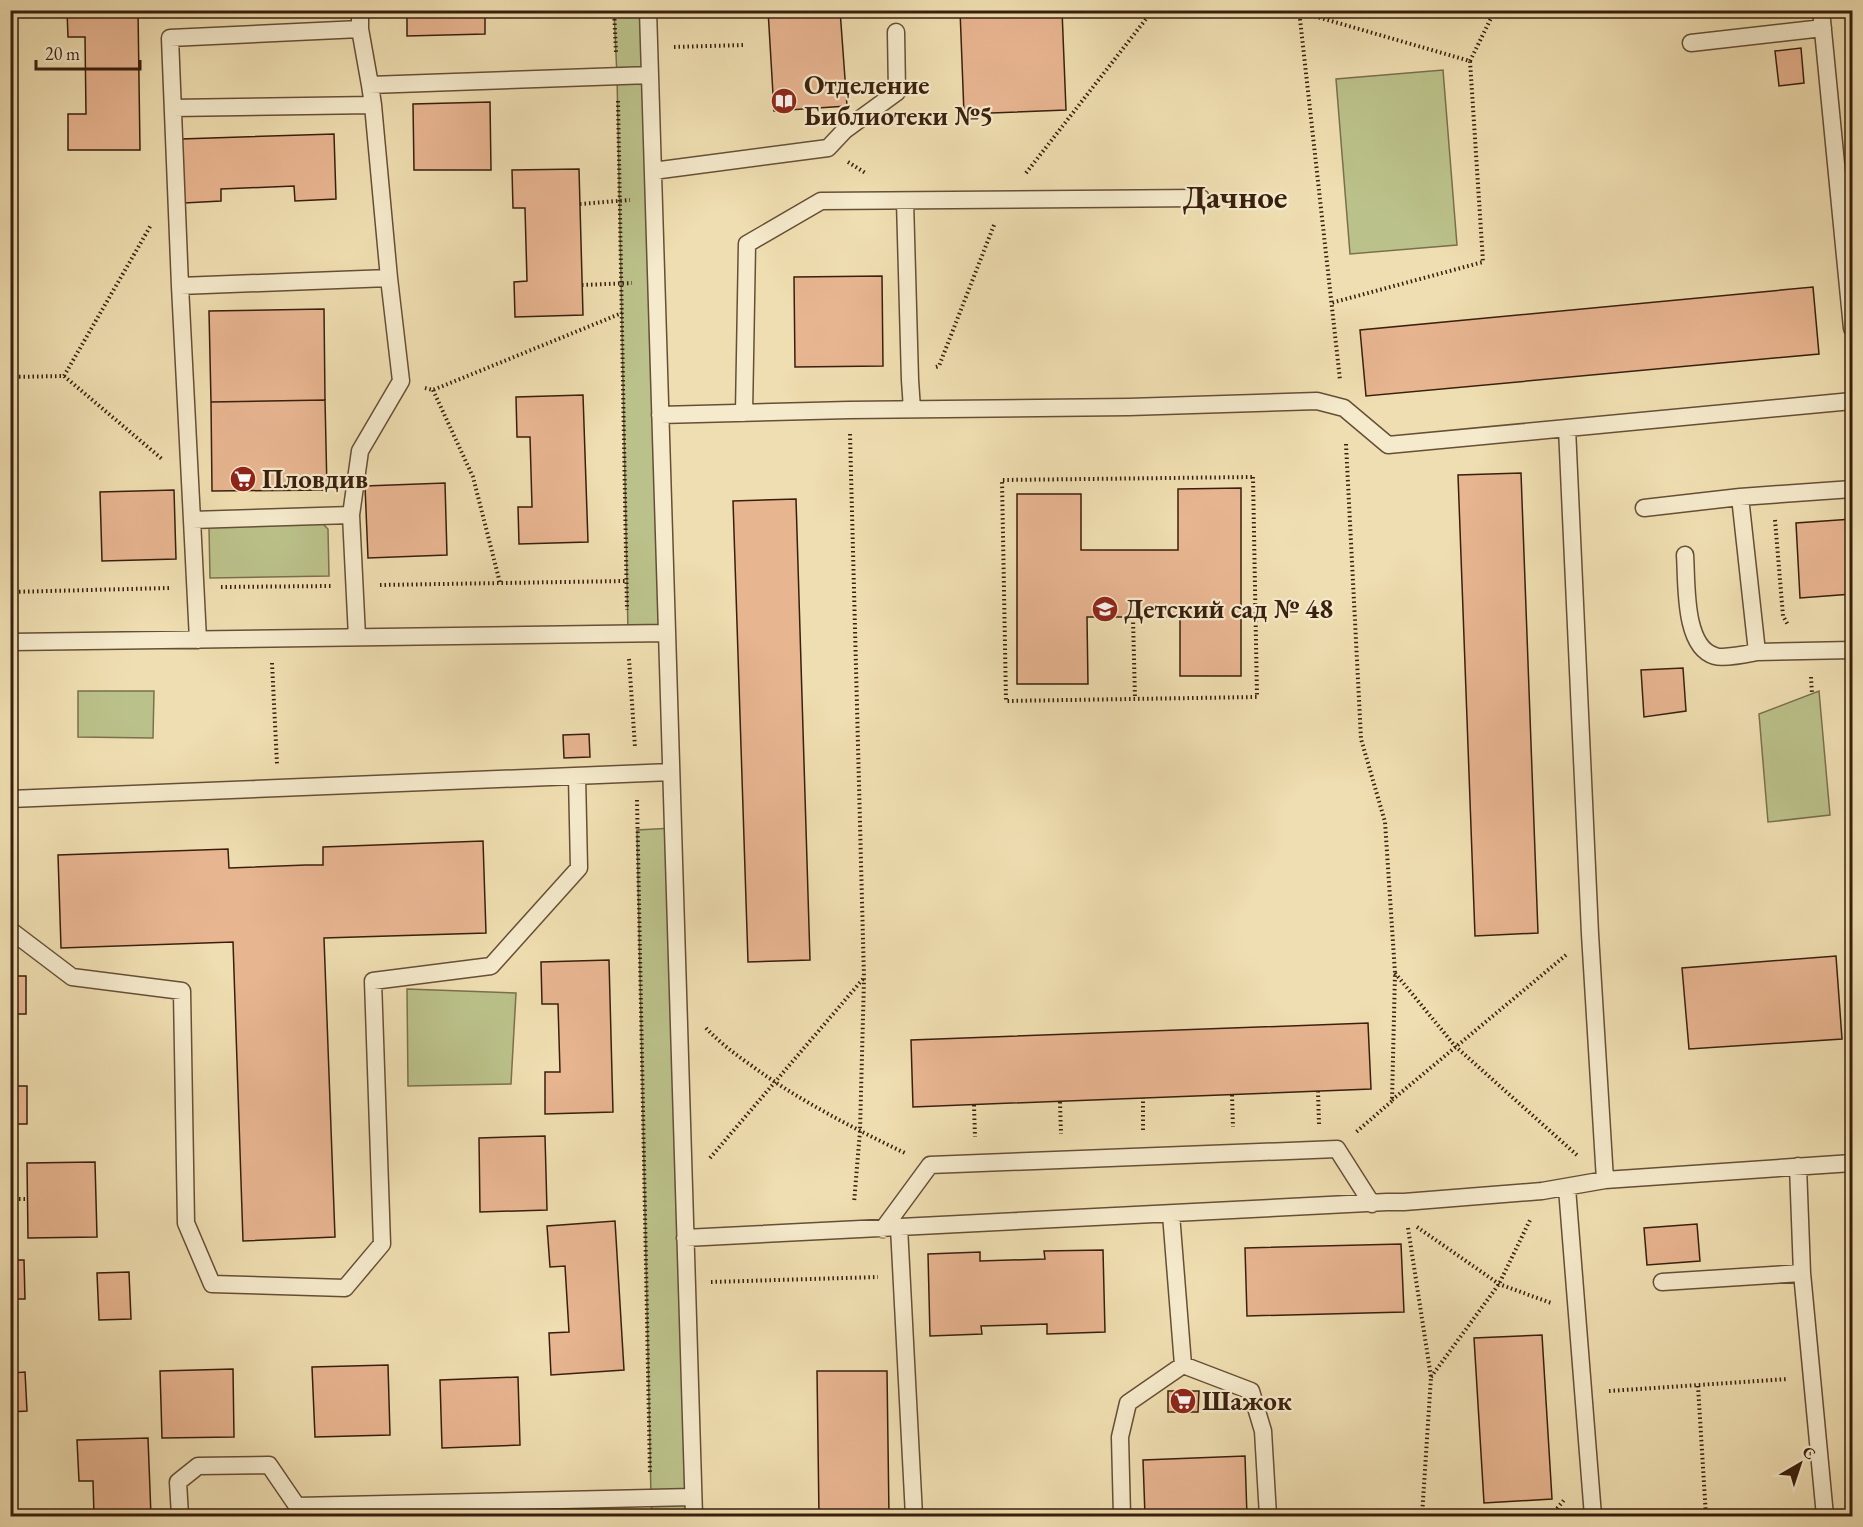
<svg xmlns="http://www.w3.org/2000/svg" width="1863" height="1527" font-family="'EB Garamond',serif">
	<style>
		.green { fill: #bbc18a; stroke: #7a704c; stroke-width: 1.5 }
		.building { fill: #e8b591; stroke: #391f0d; stroke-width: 1.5 }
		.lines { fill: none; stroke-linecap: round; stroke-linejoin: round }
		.service-casing { stroke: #664f36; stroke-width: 19 }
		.path { stroke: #391f0d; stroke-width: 4; stroke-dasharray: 1.5 3; stroke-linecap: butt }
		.service { stroke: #f5eacc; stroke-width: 16 }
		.labels { text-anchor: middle; stroke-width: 4.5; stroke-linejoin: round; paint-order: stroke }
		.poi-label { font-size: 27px; font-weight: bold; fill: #391f0d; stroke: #f5eacc; text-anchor: start }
		.district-label { font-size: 33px; font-weight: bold; fill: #391f0d; stroke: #f5eacc }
	</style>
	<rect width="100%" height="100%" fill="#efdeb1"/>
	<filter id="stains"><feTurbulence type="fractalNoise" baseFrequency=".00333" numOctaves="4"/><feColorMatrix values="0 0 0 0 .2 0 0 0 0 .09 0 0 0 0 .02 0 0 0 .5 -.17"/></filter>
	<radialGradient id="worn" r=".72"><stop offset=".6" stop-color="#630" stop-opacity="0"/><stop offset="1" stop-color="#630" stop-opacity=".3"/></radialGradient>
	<path class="green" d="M 614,11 L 648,11 L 667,633 L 628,633 L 617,76 Z
		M 1443,70 L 1457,245 L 1350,254 L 1336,79 Z
		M 323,524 L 328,529 L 329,576 L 210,578 L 209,527 Z
		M 78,691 L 154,691 L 153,738 L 78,737 Z
		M 1819,691 L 1830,815 L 1768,822 L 1759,714 Z
		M 673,828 L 694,1516 L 652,1516 L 651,1498 L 637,830 Z
		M 407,989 L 516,993 L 511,1084 L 408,1086 Z"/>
	<path class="building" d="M 67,10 L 138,10 L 140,150 L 68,150 L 68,114 L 86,114 L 85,37 L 68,37 Z
		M 171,10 L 326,10 L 326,15 L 172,16 Z
		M 407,10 L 485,10 L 485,34 L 407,36 Z
		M 768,10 L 840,10 L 847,106 L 774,111 Z
		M 960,10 L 1062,10 L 1066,110 L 964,114 Z
		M 1801,48 L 1804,83 L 1779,86 L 1775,51 Z
		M 490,102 L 491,170 L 414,170 L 413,104 Z
		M 334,134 L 336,199 L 295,201 L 294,186 L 221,189 L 221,201 L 184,203 L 181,139 Z
		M 579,169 L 583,315 L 515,317 L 514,282 L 527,281 L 525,208 L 513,208 L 512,170 Z
		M 882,276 L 883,366 L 795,367 L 794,277 Z
		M 1813,287 L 1819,354 L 1366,396 L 1360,330 Z
		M 324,309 L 325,400 L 211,402 L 209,311 Z
		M 583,395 L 588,542 L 519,544 L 518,507 L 532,507 L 530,437 L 517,437 L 516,397 Z
		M 325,400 L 327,490 L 212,491 L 211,402 Z
		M 10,407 L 12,407 L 13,443 L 10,443 Z
		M 1521,473 L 1538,933 L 1475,936 L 1458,475 Z
		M 445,483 L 447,555 L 368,558 L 365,486 Z
		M 1241,488 L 1241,676 L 1180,676 L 1180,617 L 1087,617 L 1088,684 L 1017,684 L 1017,494 L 1081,494 L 1081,550 L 1178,550 L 1178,489 Z
		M 174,490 L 176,559 L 102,561 L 100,492 Z
		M 796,499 L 810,960 L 748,962 L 733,501 Z
		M 10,518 L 15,518 L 15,559 L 10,559 Z
		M 1852,519 L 1852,594 L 1800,598 L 1796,523 Z
		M 1683,668 L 1686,711 L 1644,717 L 1641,670 Z
		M 589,734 L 590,757 L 564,758 L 563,735 Z
		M 483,841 L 486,933 L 324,938 L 335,1237 L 243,1241 L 233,942 L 61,948 L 58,855 L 228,849 L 229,868 L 306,865 L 323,865 L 323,847 Z
		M 1836,956 L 1842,1039 L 1689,1049 L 1682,968 Z
		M 609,960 L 613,1112 L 545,1114 L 545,1072 L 560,1072 L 558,1004 L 542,1004 L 541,962 Z
		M 10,976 L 26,976 L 26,1014 L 11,1014 L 11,1086 L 27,1086 L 27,1124 L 10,1124 Z
		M 1368,1023 L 1371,1089 L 913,1107 L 911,1040 Z
		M 545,1136 L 547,1210 L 480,1212 L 479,1138 Z
		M 95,1162 L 97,1237 L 28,1238 L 27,1163 Z
		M 615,1221 L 624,1370 L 551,1375 L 549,1333 L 569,1332 L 565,1266 L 550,1267 L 547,1226 Z
		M 1697,1224 L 1700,1261 L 1647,1265 L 1644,1228 Z
		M 1401,1244 L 1404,1312 L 1247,1316 L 1245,1248 Z
		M 1103,1250 L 1105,1332 L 1047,1334 L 1047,1324 L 981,1326 L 982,1334 L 930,1336 L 928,1254 L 980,1252 L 980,1261 L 1045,1259 L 1044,1251 Z
		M 10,1260 L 24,1260 L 25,1299 L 10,1299 Z
		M 129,1272 L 131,1319 L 99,1320 L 97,1273 Z
		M 10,1324 L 12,1373 L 25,1372 L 27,1411 L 10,1412 Z
		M 1542,1335 L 1552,1499 L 1484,1503 L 1474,1338 Z
		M 388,1365 L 390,1435 L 315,1437 L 312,1367 Z
		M 233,1369 L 234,1437 L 162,1438 L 160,1371 Z
		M 817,1371 L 887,1371 L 889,1516 L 819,1516 Z
		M 518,1377 L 520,1445 L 442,1448 L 440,1380 Z
		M 1168,1391 L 1199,1391 L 1198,1412 L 1168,1412 Z
		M 148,1438 L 151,1516 L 94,1516 L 93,1481 L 79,1481 L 77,1440 Z
		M 1245,1456 L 1247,1516 L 1145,1516 L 1143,1460 Z"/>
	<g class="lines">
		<defs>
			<path id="service" d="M 360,10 L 360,29 L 370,85 L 650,75
				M 648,10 L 694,1516
				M 1821,10 L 1852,328
				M 1691,43 L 1823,28
				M 373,105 L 389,278
				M 173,108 L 373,105 L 370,85
				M 653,171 L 828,148 L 845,130 L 897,92 L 896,32
				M 905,201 L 910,380 L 912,409
				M 180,286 L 389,278 L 401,381 L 360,451 L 351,515
				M 744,413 L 747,244 L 821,201 L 1201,198
				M 660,415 L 849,410 L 1129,407 L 1317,401 L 1344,408 L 1388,445 L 1852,401
				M 1567,428 L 1590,934 L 1605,1180
				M 1740,497 L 1757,652 L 1852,650
				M 1644,508 L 1740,497 L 1852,489
				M 192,520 L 180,286 L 170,38 L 360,29
				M 1685,555 C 1687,582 1683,647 1715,656 C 1724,659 1747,654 1757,652
				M 198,640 L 192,520 L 351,515 L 357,637
				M 10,642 L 667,633
				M 10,799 L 671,772
				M 10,930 L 72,977 L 182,991 L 186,1223 L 212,1284 L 345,1288 L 382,1244 L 373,981 L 491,966 L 579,868 L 577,776
				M 1798,1166 L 1802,1273 L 1825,1516
				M 1567,1188 L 1593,1516
				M 1171,1214 L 1183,1365 L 1251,1391 L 1263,1431 L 1268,1516
				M 899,1227 L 914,1516
				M 883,1229 L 930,1165 L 1337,1149 L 1372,1204
				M 685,1238 L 1387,1202 L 1404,1202 L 1542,1191 L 1605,1180 L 1852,1163
				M 1662,1282 L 1802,1273
				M 297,1506 L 693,1497
				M 180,1516 L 178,1482 L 198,1466 L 269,1465 L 297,1506
				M 1122,1516 L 1120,1437 L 1128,1403 L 1183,1365"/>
		</defs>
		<use href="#service" class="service-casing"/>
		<path class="path" d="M 614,10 L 616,52
			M 1293,10 L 1470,61 L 1483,262 L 1331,303
			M 1299,10 L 1340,380
			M 674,47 L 745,45
			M 1470,61 L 1495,10
			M 618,101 L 627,610
			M 848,162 L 867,174
			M 1026,173 L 1153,10
			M 580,204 L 630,200
			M 582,285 L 632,283
			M 936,367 L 939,366 L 994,225
			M 64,376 L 162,459
			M 10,377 L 64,376 L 151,225
			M 425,388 L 433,390 L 622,313
			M 433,390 L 473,477 L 500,583
			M 850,434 L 864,979 L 860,1131 L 854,1203
			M 1346,444 L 1361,739 L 1385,822 L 1395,973 L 1392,1101 L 1355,1133
			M 1253,477 L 1257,697 L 1006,701 L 1002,480 Z
			M 1775,520 L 1783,616 L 1788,625
			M 380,585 L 626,581
			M 221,587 L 331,586
			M 10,592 L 169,588
			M 1133,618 L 1135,699
			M 629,659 L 635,747
			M 272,663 L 277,764
			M 1811,677 L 1812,694
			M 637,800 L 650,1473
			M 1395,973 L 1455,1046 L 1578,1156
			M 706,1028 C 720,1043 735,1054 752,1066 C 800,1101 853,1128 907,1154
			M 1318,1091 L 1319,1124
			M 1232,1095 L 1233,1127
			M 1392,1100 L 1566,955
			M 1060,1102 L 1061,1134
			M 974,1105 L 975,1137
			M 1143,1130 L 1143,1098
			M 710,1158 L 863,979
			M 10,1199 L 27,1199
			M 1417,1227 L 1499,1284 L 1551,1303
			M 1408,1228 L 1431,1377 L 1422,1516
			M 711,1282 L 878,1277
			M 1431,1377 L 1499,1284 L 1531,1218
			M 1698,1386 L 1706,1516
			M 1609,1391 L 1788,1379
			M 1546,1516 L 1555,1511 L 1564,1500"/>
		<use href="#service" class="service"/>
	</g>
	<defs>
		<symbol id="library-disc" viewBox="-11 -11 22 22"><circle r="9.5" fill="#8f2418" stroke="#f5eacc"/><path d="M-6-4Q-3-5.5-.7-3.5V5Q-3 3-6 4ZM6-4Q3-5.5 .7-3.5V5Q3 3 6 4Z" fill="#fff"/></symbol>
		<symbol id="supermarket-disc" viewBox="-11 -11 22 22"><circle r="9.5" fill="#8f2418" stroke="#f5eacc"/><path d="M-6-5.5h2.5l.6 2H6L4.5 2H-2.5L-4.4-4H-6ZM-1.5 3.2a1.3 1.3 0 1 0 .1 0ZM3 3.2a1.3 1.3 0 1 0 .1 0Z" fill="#fff"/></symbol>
		<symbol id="school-disc" viewBox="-11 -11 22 22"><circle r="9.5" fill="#8f2418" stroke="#f5eacc"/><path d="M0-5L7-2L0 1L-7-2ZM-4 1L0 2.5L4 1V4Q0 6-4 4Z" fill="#fff"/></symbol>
	</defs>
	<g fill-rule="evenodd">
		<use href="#library-disc" x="769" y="86" width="30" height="30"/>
		<use href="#supermarket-disc" x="228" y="464" width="30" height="30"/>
		<use href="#school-disc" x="1090" y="594" width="30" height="30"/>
		<use href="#supermarket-disc" x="1168" y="1386" width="30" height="30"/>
	</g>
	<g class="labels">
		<g class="poi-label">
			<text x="804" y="94">Отделение<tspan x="804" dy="31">Библиотеки №5</tspan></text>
			<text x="262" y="488">Пловдив</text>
			<text x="1124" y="618">Детский сад № 48</text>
			<text x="1202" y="1410">Шажок</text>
		</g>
		<g class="district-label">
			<text x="1235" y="208">Дачное</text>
		</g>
	</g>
	<rect width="1863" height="1527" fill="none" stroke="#efdeb1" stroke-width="36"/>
	<rect x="12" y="12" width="1839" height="1503" fill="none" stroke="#391f0d" stroke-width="3"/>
	<rect x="18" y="18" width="1827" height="1491" fill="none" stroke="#391f0d" stroke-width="1.5"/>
	<g transform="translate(1800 1464) rotate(39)" stroke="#f5eacc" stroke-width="4.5" paint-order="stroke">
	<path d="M0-4.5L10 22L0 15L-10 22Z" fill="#391f0d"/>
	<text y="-9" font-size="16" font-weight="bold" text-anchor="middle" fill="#391f0d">С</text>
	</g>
	<path d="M36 60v9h104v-9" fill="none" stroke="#391f0d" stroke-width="3"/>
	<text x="45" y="60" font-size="18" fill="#391f0d" stroke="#f5eacc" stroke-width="4.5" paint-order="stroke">20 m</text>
	<rect width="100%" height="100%" filter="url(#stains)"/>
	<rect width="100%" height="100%" fill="url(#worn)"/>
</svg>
